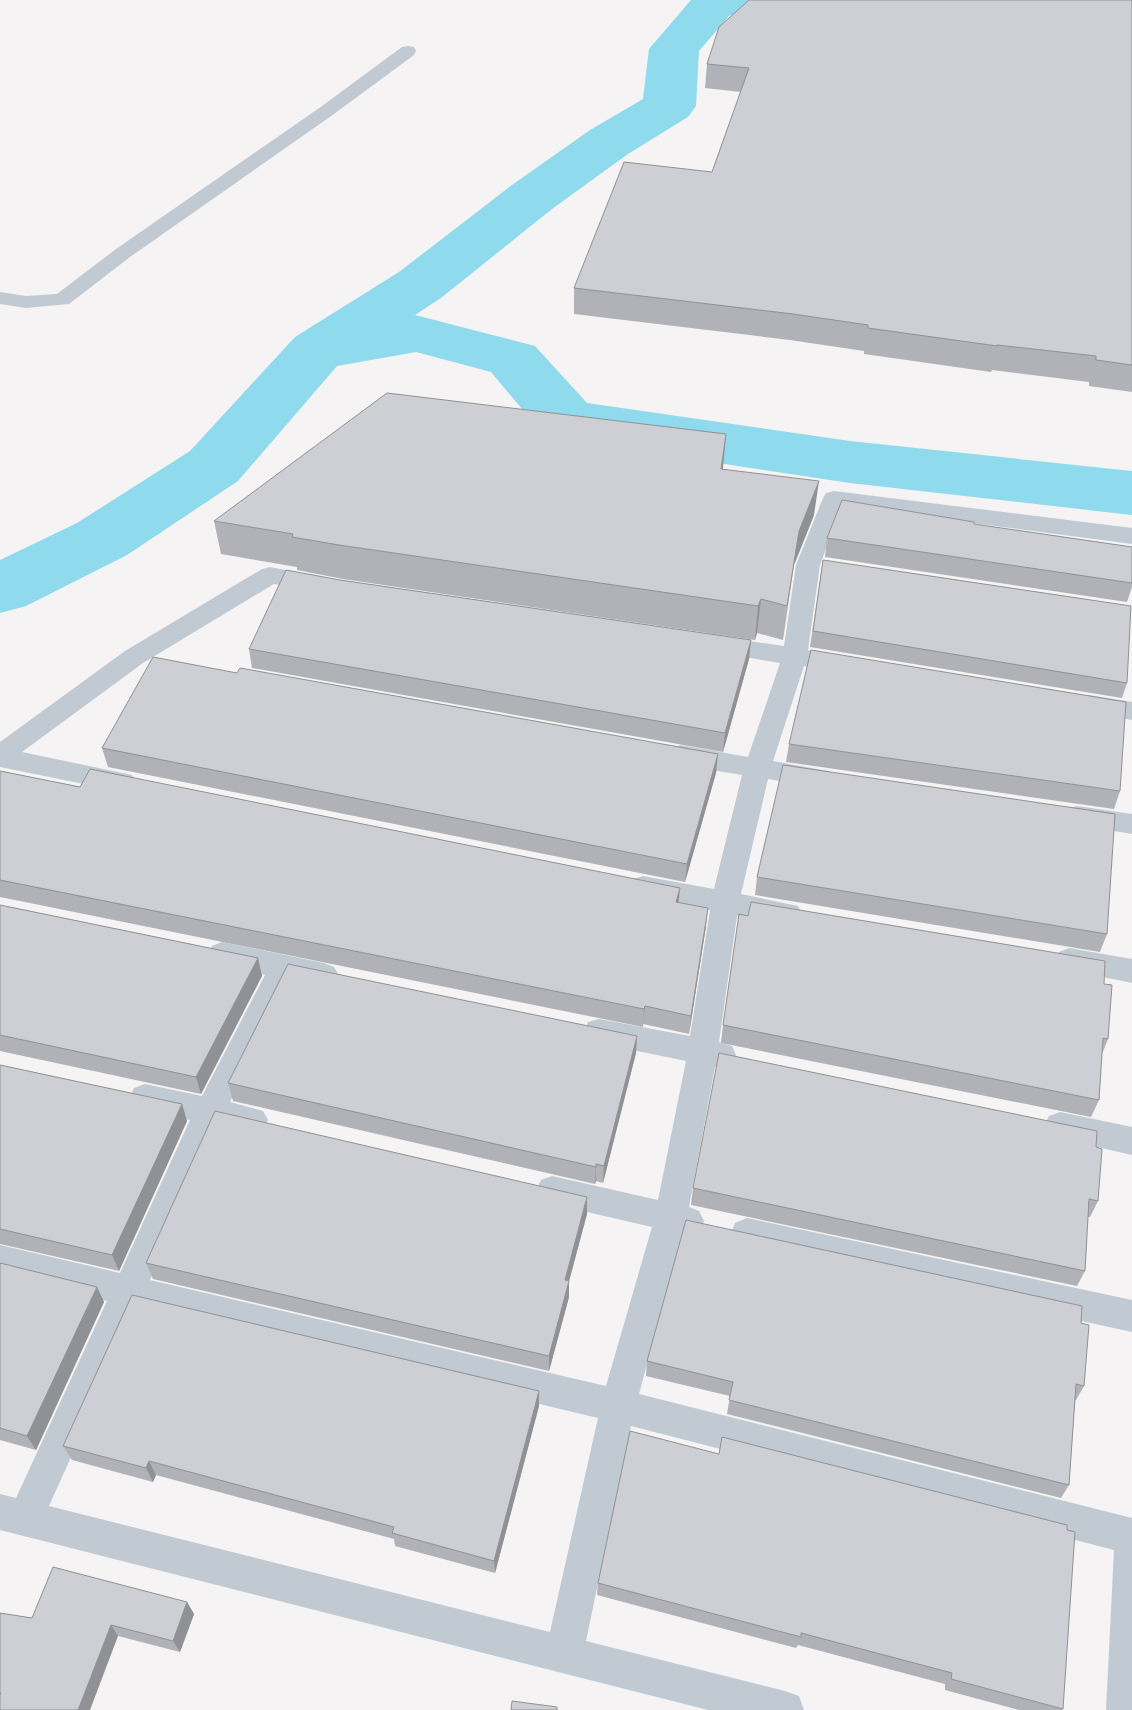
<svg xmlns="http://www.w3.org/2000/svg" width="1132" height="1710" font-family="'IBM Plex Sans',sans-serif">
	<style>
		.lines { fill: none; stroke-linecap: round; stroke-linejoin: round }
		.river { fill: #90daee; fill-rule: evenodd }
		.street { fill: #c1cad2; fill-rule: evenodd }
		.wall { fill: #b0b2b7 }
		.shaded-wall { fill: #909195 }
		.building { fill: #cdcfd5; stroke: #909195 }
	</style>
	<rect width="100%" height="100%" fill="#f5f3f3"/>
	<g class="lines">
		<path class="river" d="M 691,0 L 751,0 L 744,10 L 729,16 L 699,51 L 696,106 L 688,117 L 628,154 L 552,209 L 441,298 L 415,315 L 535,346 L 587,403 L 850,441 L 1132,471 L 1132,515 L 850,483 L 566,440 L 543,434 L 491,372 L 416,352 L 337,366 L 238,481 L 127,555 L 26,606 L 0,613 L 0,560 L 77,523 L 190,451 L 295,337 L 399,272 L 512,185 L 590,130 L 643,99 L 649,49 Z"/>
		<path class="street" d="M 408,46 L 414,47 L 416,51 L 414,55 L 334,114 L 130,257 L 69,304 L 26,308 L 0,304 L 0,292 L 26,296 L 57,294 L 116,249 L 322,106 L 402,47 Z
			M 834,491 L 1132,528 L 1132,544 L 842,506 L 820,565 L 808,650 L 821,653 L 824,659 L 821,665 L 812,668 L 804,666 L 773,761 L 828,771 L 832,778 L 828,785 L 819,788 L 768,779 L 741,894 L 798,906 L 802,914 L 798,922 L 788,925 L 737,916 L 719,1042 L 732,1046 L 736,1055 L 732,1064 L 721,1068 L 715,1067 L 689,1207 L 699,1211 L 704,1221 L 699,1231 L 688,1236 L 682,1234 L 639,1394 L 1132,1518 L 1132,1710 L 1106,1710 L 1114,1550 L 631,1426 L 586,1641 L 785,1691 L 799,1696 L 804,1710 L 708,1710 L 0,1530 L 0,1494 L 16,1498 L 107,1301 L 0,1275 L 0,1245 L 120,1273 L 190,1120 L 134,1106 L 130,1097 L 134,1088 L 145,1084 L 202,1096 L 265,975 L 212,962 L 208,954 L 212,946 L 222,942 L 324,963 L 334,967 L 339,975 L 334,983 L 324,987 L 291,980 L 230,1102 L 263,1111 L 268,1120 L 263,1129 L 252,1133 L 219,1126 L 150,1280 L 606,1386 L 652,1227 L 552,1204 L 541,1200 L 536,1190 L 541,1180 L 552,1176 L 658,1200 L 686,1061 L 599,1043 L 588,1040 L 584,1031 L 588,1022 L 599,1019 L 690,1036 L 710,910 L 643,898 L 633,895 L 629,887 L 633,879 L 643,876 L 714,889 L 742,775 L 681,765 L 672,762 L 668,755 L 672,748 L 681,745 L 748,757 L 780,663 L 714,652 L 705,650 L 702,644 L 705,638 L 714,636 L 784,646 L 796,565 L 823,498 L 826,493 ZM 138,1308 L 598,1418 L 550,1632 L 49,1506 Z
			M 270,567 L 326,578 L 330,584 L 326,590 L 318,592 L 274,584 L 143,663 L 22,752 L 132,775 L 136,782 L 132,789 L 123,792 L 0,767 L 0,742 L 125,651 L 262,569 Z
			M 1089,695 L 1132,702 L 1132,720 L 1080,710 L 1076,704 L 1080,698 Z
			M 1077,806 L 1132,814 L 1132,834 L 1067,823 L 1064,816 L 1067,809 Z
			M 1069,948 L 1132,959 L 1132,983 L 1059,968 L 1055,960 L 1059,952 Z
			M 1060,1112 L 1132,1127 L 1132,1155 L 1049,1136 L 1044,1126 L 1049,1116 Z
			M 747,1218 L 1132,1300 L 1132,1332 L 747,1248 L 735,1243 L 731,1233 L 735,1223 Z"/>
	</g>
	<path class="wall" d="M 1132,0 L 1132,392 L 1089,386 L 1089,382 L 992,370 L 991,372 L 864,354 L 864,351 L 790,340 L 574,314 L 574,288 L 712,172 L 741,92 L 705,88 L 707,64 Z
		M 723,469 L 814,515 L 794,565 L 783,640 L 757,633 L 755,640 L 343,579 L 297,570 L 297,567 L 221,554 L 214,521 Z
		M 974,524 L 1132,547 L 1132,587 L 1127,602 L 825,557 L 827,538 Z
		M 823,560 L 1127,683 L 1122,698 L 810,647 Z
		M 340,580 L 751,640 L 749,659 L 723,752 L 252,668 L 249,649 Z
		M 789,744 L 1120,791 L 1114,809 L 786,762 Z
		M 102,748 L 718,754 L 716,773 L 685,882 L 108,767 Z
		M 0,771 L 80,787 L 680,888 L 679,902 L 706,926 L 689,1034 L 643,1024 L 643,1027 L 0,897 Z
		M 757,877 L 1107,934 L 1100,952 L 755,895 Z
		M 0,905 L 258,958 L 262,976 L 201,1094 L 0,1051 Z
		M 1104,984 L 1108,1039 L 1102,1054 L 1099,1100 L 1091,1117 L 721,1043 L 723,1025 Z
		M 637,1036 L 636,1053 L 603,1183 L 596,1181 L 595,1184 L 233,1101 L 228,1083 Z
		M 0,1065 L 182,1104 L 187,1121 L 119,1271 L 0,1244 Z
		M 1096,1147 L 1098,1201 L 1090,1217 L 1088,1217 L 1085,1271 L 1077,1286 L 691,1205 L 693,1188 Z
		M 587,1214 L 569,1281 L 569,1297 L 549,1371 L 153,1279 L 146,1263 Z
		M 0,1263 L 97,1287 L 104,1302 L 36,1450 L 0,1440 Z
		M 1081,1323 L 1084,1386 L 1076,1400 L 1075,1400 L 1069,1485 L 1061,1498 L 727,1414 L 730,1396 L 646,1376 L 647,1361 Z
		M 539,1406 L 495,1573 L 395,1546 L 394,1539 L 156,1475 L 153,1482 L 72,1460 L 63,1446 Z
		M 630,1431 L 1063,1709 L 1062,1710 L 1019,1710 L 945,1690 L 945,1684 L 798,1645 L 796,1648 L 597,1595 L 598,1583 Z
		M 187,1602 L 194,1614 L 180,1652 L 118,1636 L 0,1710 L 0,1613 L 32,1618 Z"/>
	<path class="shaded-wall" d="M 726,434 L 723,468 L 718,502 L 721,469 Z
		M 819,481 L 814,515 L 794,565 L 783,640 L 799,531 Z
		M 761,599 L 757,633 L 755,640 L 758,606 Z
		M 751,640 L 749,659 L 723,752 L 725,733 Z
		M 718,754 L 716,773 L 685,882 L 687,864 Z
		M 680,888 L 678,906 L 676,902 Z
		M 708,908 L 706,926 L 689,1034 L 691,1016 Z
		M 258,958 L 262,976 L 201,1094 L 196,1077 Z
		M 645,1006 L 643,1024 L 643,1027 L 644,1009 Z
		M 637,1036 L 636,1053 L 603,1183 L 604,1166 Z
		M 182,1104 L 187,1121 L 119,1271 L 112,1255 Z
		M 596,1164 L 596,1181 L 595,1184 L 596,1167 Z
		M 587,1197 L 587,1214 L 565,1296 L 565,1280 Z
		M 569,1281 L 569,1297 L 549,1371 L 549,1356 Z
		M 97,1287 L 104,1302 L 36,1450 L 27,1436 Z
		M 539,1391 L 539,1406 L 495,1573 L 494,1561 Z
		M 149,1461 L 156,1475 L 153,1482 L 146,1468 Z
		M 187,1602 L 194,1614 L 180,1652 L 173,1641 Z
		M 111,1625 L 118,1636 L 90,1710 L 78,1710 Z"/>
	<path class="building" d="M 749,0 L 1132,0 L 1132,365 L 1096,360 L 1096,356 L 997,345 L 997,346 L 868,328 L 868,325 L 793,314 L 574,288 L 624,162 L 712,172 L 749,68 L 707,64 L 719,27 Z
		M 387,393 L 726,434 L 721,469 L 819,481 L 799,531 L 787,606 L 761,599 L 758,606 L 339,545 L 292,537 L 293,534 L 214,521 Z
		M 842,500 L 974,522 L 974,524 L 1132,547 L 1132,583 L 827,538 Z
		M 823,560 L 1131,606 L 1127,683 L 813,631 Z
		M 286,570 L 340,580 L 751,640 L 725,733 L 249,649 Z
		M 811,650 L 1126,702 L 1120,791 L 789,744 Z
		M 153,657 L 237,673 L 240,668 L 718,754 L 687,864 L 102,748 Z
		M 783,765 L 1115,814 L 1107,934 L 757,877 Z
		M 90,769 L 680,888 L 676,902 L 708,908 L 691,1016 L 645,1006 L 644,1009 L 0,880 L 0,771 L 80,787 Z
		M 751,902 L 1105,961 L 1104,984 L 1112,985 L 1108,1039 L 1103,1038 L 1099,1100 L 723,1025 L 739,914 L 748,916 Z
		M 0,905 L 258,958 L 196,1077 L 0,1035 Z
		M 288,964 L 637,1036 L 604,1166 L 596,1164 L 596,1167 L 228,1083 Z
		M 719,1053 L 1097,1131 L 1096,1147 L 1102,1149 L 1098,1201 L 1089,1199 L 1085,1271 L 693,1188 Z
		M 0,1065 L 182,1104 L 112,1255 L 0,1229 Z
		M 215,1111 L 587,1197 L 565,1280 L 569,1281 L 549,1356 L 146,1263 Z
		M 686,1220 L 1082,1306 L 1081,1323 L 1089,1325 L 1084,1386 L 1076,1384 L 1069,1485 L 729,1400 L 733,1382 L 647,1361 Z
		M 0,1263 L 97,1287 L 27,1436 L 0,1428 Z
		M 132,1295 L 539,1391 L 494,1561 L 392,1533 L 394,1527 L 149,1461 L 146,1468 L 63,1446 Z
		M 630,1431 L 719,1454 L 722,1437 L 1067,1525 L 1067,1530 L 1075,1532 L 1063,1709 L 951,1679 L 952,1673 L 801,1633 L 801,1637 L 598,1583 Z
		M 53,1567 L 187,1602 L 173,1641 L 111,1625 L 78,1710 L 0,1710 L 0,1695 L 1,1693 L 0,1693 L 0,1613 L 32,1618 Z
		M 512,1701 L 557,1707 L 557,1710 L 511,1710 Z"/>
</svg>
